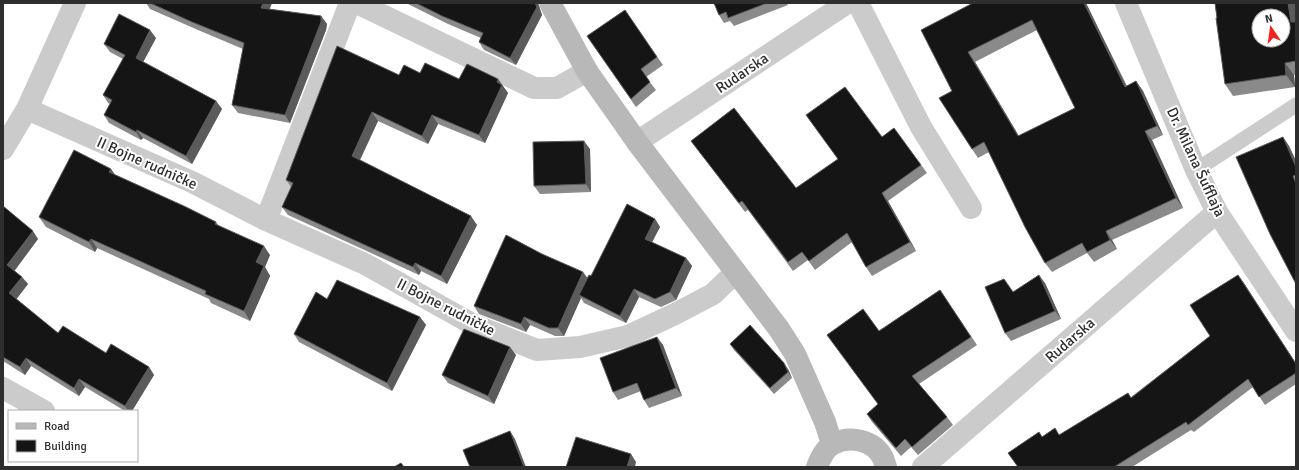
<svg xmlns="http://www.w3.org/2000/svg" width="1299" height="470" font-family="Signika,sans-serif">
	<style>
		.lines { fill: none; stroke-linecap: round; stroke-linejoin: round }
		.lane { stroke: #cbcbcb; stroke-width: 15 }
		.street { stroke: #cbcbcb; stroke-width: 22 }
		.secondary { stroke: #b8b8b8; stroke-width: 22 }
		.wall { fill: #8a8a8a; fill-rule: evenodd }
		.shaded-wall { fill: #5b5b5b }
		.building { fill: #151515; stroke: #5b5b5b; fill-rule: evenodd }
		.labels { text-anchor: middle; stroke-width: 4; stroke-linejoin: round; paint-order: stroke }
		.street-label { font-size: 15px; fill: #2e2e2e; stroke: #fff }
	</style>
	<rect width="100%" height="100%" fill="#fff"/>
	<g class="lines">
		<path class="lane" d="M 1196,170 L 1296,105"/>
		<path class="street" d="M 357,3 L 534,88 L 557,88 L 587,71
			M 858,3 L 921,127 L 971,208
			M 1126,3 L 1196,170 L 1217,212 L 1296,331
			M 27,109 L 192,182 L 266,220 L 365,264 L 474,325 L 537,350 L 580,347 L 628,336 L 675,314 L 713,294 L 736,272
			M 637,142 L 847,3
			M 3,149 L 27,109 L 75,3
			M 266,220 L 350,3
			M 3,388 L 44,411
			M 923,467 L 1217,212"/>
		<path class="secondary" d="M 550,3 L 587,71 L 637,142 L 779,329 L 795,354 L 825,422 L 832,444
			M 817,467 C 820,459 825,448 833,444 C 850,435 874,440 883,458 C 884,461 885,464 886,467"/>
	</g>
	<path class="wall" d="M 146,3 L 272,3 L 269,9 L 321,16 L 327,24 L 326,30 L 290,123 L 238,113 L 232,105 L 243,49 L 198,30 L 150,9 Z
		M 406,3 L 538,3 L 542,15 L 516,65 L 484,50 L 479,42 L 481,38 L 448,24 Z
		M 714,3 L 787,3 L 788,5 L 734,26 L 730,21 L 724,23 L 719,15 Z
		M 973,3 L 1086,3 L 1127,86 L 1136,81 L 1143,91 L 1163,135 L 1152,140 L 1183,208 L 1112,240 L 1117,249 L 1094,262 L 1087,253 L 1052,272 L 1045,263 L 989,152 L 978,158 L 972,149 L 952,91 ZM 1037,30 L 1075,108 L 1019,136 L 975,62 Z
		M 1215,3 L 1295,3 L 1296,8 L 1296,75 L 1294,75 L 1295,87 L 1233,96 L 1225,84 Z
		M 625,10 L 663,65 L 646,77 L 656,90 L 636,107 L 587,36 Z
		M 156,38 L 143,62 L 216,101 L 222,109 L 192,164 L 143,138 L 141,140 L 109,123 L 104,115 L 110,104 L 108,103 L 103,95 L 123,59 L 110,52 L 104,44 Z
		M 420,73 L 459,79 L 498,79 L 508,93 L 485,143 L 438,124 L 428,144 L 378,121 L 360,160 L 477,225 L 447,284 L 421,271 L 419,275 L 288,215 L 282,207 L 291,187 L 286,180 L 399,75 Z
		M 894,128 L 927,173 L 888,201 L 916,251 L 872,276 L 866,267 L 852,242 L 815,270 L 808,260 L 793,271 L 748,210 L 745,212 L 691,141 L 796,188 L 882,137 Z
		M 1283,137 L 1289,146 L 1296,161 L 1296,284 Z
		M 590,149 L 591,192 L 540,194 L 534,186 Z
		M 111,169 L 115,175 L 216,222 L 219,226 L 270,255 L 265,267 L 270,276 L 250,321 L 211,303 L 209,299 L 97,248 L 95,252 L 46,227 L 39,217 Z
		M 3,206 L 38,239 L 14,270 L 28,284 L 16,299 L 58,333 L 106,353 L 149,367 L 154,375 L 132,411 L 125,411 L 85,387 L 79,396 L 31,366 L 25,375 L 3,361 Z
		M 655,219 L 660,227 L 652,242 L 686,258 L 692,266 L 676,300 L 661,307 L 639,297 L 626,323 L 584,303 L 581,298 L 564,336 L 555,336 L 530,325 L 526,332 L 479,314 L 474,306 L 588,278 Z
		M 1238,275 L 1296,363 L 1296,384 L 1265,405 L 1253,387 L 1194,432 L 1191,430 L 1132,467 L 1018,467 L 1043,437 L 1059,435 L 1131,397 L 1210,336 Z
		M 1045,283 L 1061,319 L 1011,341 L 1005,333 L 1013,292 Z
		M 940,290 L 977,345 L 919,384 L 947,417 L 953,425 L 918,455 L 911,447 L 901,456 L 872,422 L 867,414 L 878,404 L 879,331 Z
		M 327,299 L 420,317 L 426,325 L 392,391 L 299,342 L 294,334 Z
		M 657,337 L 663,345 L 682,396 L 649,408 L 644,400 L 641,391 L 618,400 L 613,392 Z
		M 730,344 L 788,369 L 792,378 L 774,394 L 734,350 Z
		M 516,355 L 494,404 L 448,383 L 442,375 Z"/>
	<path class="shaded-wall" d="M 263,3 L 272,3 L 267,16 L 261,8 Z
		M 535,3 L 538,3 L 542,15 L 516,65 L 510,58 Z
		M 1084,3 L 1086,3 L 1131,96 L 1125,87 Z
		M 1288,3 L 1295,3 L 1296,8 L 1296,29 L 1291,22 Z
		M 321,16 L 327,24 L 326,30 L 290,123 L 285,115 Z
		M 150,30 L 156,38 L 141,66 L 136,58 Z
		M 968,52 L 975,62 L 1024,145 L 1018,136 Z
		M 1285,63 L 1294,75 L 1295,87 L 1286,75 Z
		M 498,79 L 508,93 L 485,143 L 479,135 L 497,82 Z
		M 1136,81 L 1143,91 L 1163,135 L 1157,126 Z
		M 216,101 L 222,109 L 192,164 L 186,156 Z
		M 372,112 L 378,121 L 358,164 L 352,156 Z
		M 432,115 L 438,124 L 428,144 L 422,136 Z
		M 137,130 L 143,138 L 141,140 L 136,132 Z
		M 1145,131 L 1152,140 L 1183,208 L 1176,198 Z
		M 1283,137 L 1289,146 L 1296,161 L 1296,167 Z
		M 584,141 L 590,149 L 591,192 L 586,184 Z
		M 111,169 L 118,179 L 109,172 Z
		M 882,193 L 888,201 L 916,251 L 910,242 Z
		M 471,216 L 477,225 L 447,284 L 441,276 Z
		M 655,219 L 660,227 L 650,246 L 645,239 Z
		M 33,231 L 38,239 L 13,273 L 7,265 Z
		M 1106,231 L 1112,240 L 1117,249 L 1110,240 Z
		M 91,239 L 97,248 L 95,252 L 89,242 Z
		M 264,246 L 270,255 L 265,267 L 270,276 L 250,321 L 244,311 L 256,262 Z
		M 686,258 L 692,266 L 676,300 L 670,292 Z
		M 415,263 L 421,271 L 419,275 L 413,267 Z
		M 583,272 L 589,280 L 579,295 L 581,298 L 564,336 L 558,328 Z
		M 1039,275 L 1045,283 L 1061,319 L 1055,311 Z
		M 1238,275 L 1244,283 L 1296,364 Z
		M 22,277 L 28,284 L 15,301 L 9,293 Z
		M 634,289 L 639,297 L 626,323 L 620,316 Z
		M 420,317 L 426,325 L 392,391 L 387,383 Z
		M 524,317 L 530,325 L 526,332 L 521,324 Z
		M 657,337 L 663,345 L 682,396 L 676,388 Z
		M 510,347 L 516,355 L 494,404 L 488,396 Z
		M 26,358 L 31,366 L 25,375 L 20,367 Z
		M 784,363 L 788,369 L 792,378 L 788,372 Z
		M 149,367 L 154,375 L 132,411 L 128,411 L 125,406 Z
		M 79,379 L 85,387 L 79,396 L 74,388 Z
		M 510,431 L 515,439 L 526,467 L 524,467 Z
		M 631,454 L 636,462 L 635,467 L 627,467 Z"/>
	<path class="building" d="M 150,3 L 263,3 L 261,8 L 321,16 L 321,22 L 285,115 L 232,105 L 244,43 L 192,22 Z
		M 416,3 L 535,3 L 537,7 L 510,58 L 479,42 L 483,33 L 442,16 Z
		M 714,3 L 767,3 L 728,18 L 726,12 L 719,15 Z
		M 973,3 L 1084,3 L 1125,87 L 1136,81 L 1157,126 L 1145,131 L 1176,198 L 1106,231 L 1110,240 L 1087,252 L 1082,243 L 1045,263 L 1025,227 L 984,142 L 972,149 L 939,98 L 952,91 L 921,30 ZM 1032,20 L 1075,108 L 1018,136 L 968,52 Z
		M 1215,3 L 1288,3 L 1291,22 L 1296,22 L 1296,61 L 1285,63 L 1286,75 L 1225,84 L 1216,18 L 1217,18 ZM 1259,16 L 1283,16 L 1283,40 L 1259,40 Z
		M 625,10 L 657,57 L 641,69 L 650,82 L 631,99 L 587,36 Z
		M 119,14 L 150,30 L 136,58 L 216,101 L 186,156 L 137,130 L 136,132 L 104,115 L 112,100 L 103,95 L 125,55 L 104,44 Z
		M 337,46 L 399,75 L 404,65 L 420,73 L 425,63 L 459,79 L 467,64 L 498,79 L 497,82 L 502,85 L 479,135 L 432,115 L 422,136 L 372,112 L 352,156 L 471,216 L 441,276 L 415,263 L 413,267 L 282,207 L 293,183 L 286,180 Z
		M 845,87 L 882,137 L 894,128 L 921,165 L 882,193 L 910,242 L 866,267 L 847,233 L 809,261 L 802,252 L 788,262 L 742,201 L 739,203 L 691,141 L 734,108 L 796,188 L 838,159 L 806,115 Z
		M 1283,137 L 1296,167 L 1296,175 L 1293,176 L 1296,184 L 1296,284 L 1270,234 L 1236,157 Z
		M 584,141 L 586,184 L 534,186 L 533,142 Z
		M 74,150 L 111,169 L 109,172 L 186,207 L 216,222 L 215,224 L 264,246 L 256,262 L 264,266 L 244,311 L 205,294 L 206,291 L 91,239 L 89,242 L 39,217 Z
		M 627,204 L 655,219 L 645,239 L 686,258 L 670,292 L 655,299 L 634,289 L 620,316 L 579,295 L 589,275 L 591,276 Z
		M 3,206 L 33,231 L 7,265 L 22,277 L 9,293 L 58,333 L 63,326 L 106,353 L 111,344 L 149,367 L 125,406 L 79,379 L 74,388 L 26,358 L 20,367 L 3,357 Z
		M 506,235 L 542,254 L 583,272 L 558,328 L 549,328 L 524,317 L 521,324 L 474,306 Z
		M 1039,275 L 1055,311 L 1005,333 L 985,287 L 1004,279 L 1013,292 Z
		M 1238,275 L 1296,364 L 1296,373 L 1259,397 L 1248,379 L 1188,425 L 1186,422 L 1114,467 L 1018,467 L 1008,453 L 1039,432 L 1042,437 L 1055,428 L 1059,435 L 1128,393 L 1131,398 L 1210,336 L 1190,305 Z
		M 337,280 L 420,317 L 387,383 L 294,334 L 316,292 L 327,299 Z
		M 940,290 L 971,337 L 912,376 L 947,417 L 912,447 L 905,439 L 896,448 L 867,414 L 878,404 L 827,335 L 863,309 L 879,331 Z
		M 750,325 L 784,363 L 788,372 L 770,388 L 730,344 Z
		M 464,329 L 510,347 L 488,396 L 442,375 Z
		M 657,337 L 676,388 L 644,400 L 637,383 L 613,392 L 600,358 Z
		M 510,431 L 524,467 L 470,467 L 463,450 Z
		M 576,437 L 631,454 L 627,467 L 566,467 Z
		M 401,463 L 404,467 L 394,467 Z"/>
	<g class="labels">
		<g class="street-label">
			<text transform="translate(742 73) rotate(-34)" y="5">Rudarska</text>
			<text transform="translate(1196 162) rotate(65)" y="5">Dr. Milana Šufflaja</text>
			<text transform="translate(147 163) rotate(24)" y="5">II Bojne rudničke</text>
			<text transform="translate(446 307) rotate(27)" y="5">II Bojne rudničke</text>
			<text transform="translate(1070 340) rotate(-41)" y="5">Rudarska</text>
		</g>
	</g>
	<rect width="1299" height="470" fill="none" stroke="#2e2e2e" stroke-width="8"/>
	<rect x="8" y="410" width="130" height="52" fill="#ffffff" stroke="#ababab"/>
	<rect x="16" y="423" width="20" height="6" fill="#b8b8b8" stroke="#ababab"/>
	<text x="44" y="430" font-size="12" fill="#2e2e2e">Road</text>
	<rect x="16" y="440" width="20" height="12" fill="#151515" stroke="#ababab"/>
	<text x="44" y="450" font-size="12" fill="#2e2e2e">Building</text>
	<g transform="translate(1271 28) rotate(347)"><circle r="19" fill="#ffffff" stroke="#ababab"/>
	<path d="M0-3L7 15L0 10L-7 15Z" fill="#f5211f"/>
	<text y="-6" font-size="11" font-weight="bold" text-anchor="middle" fill="#2e2e2e">N</text>
	</g>
</svg>
